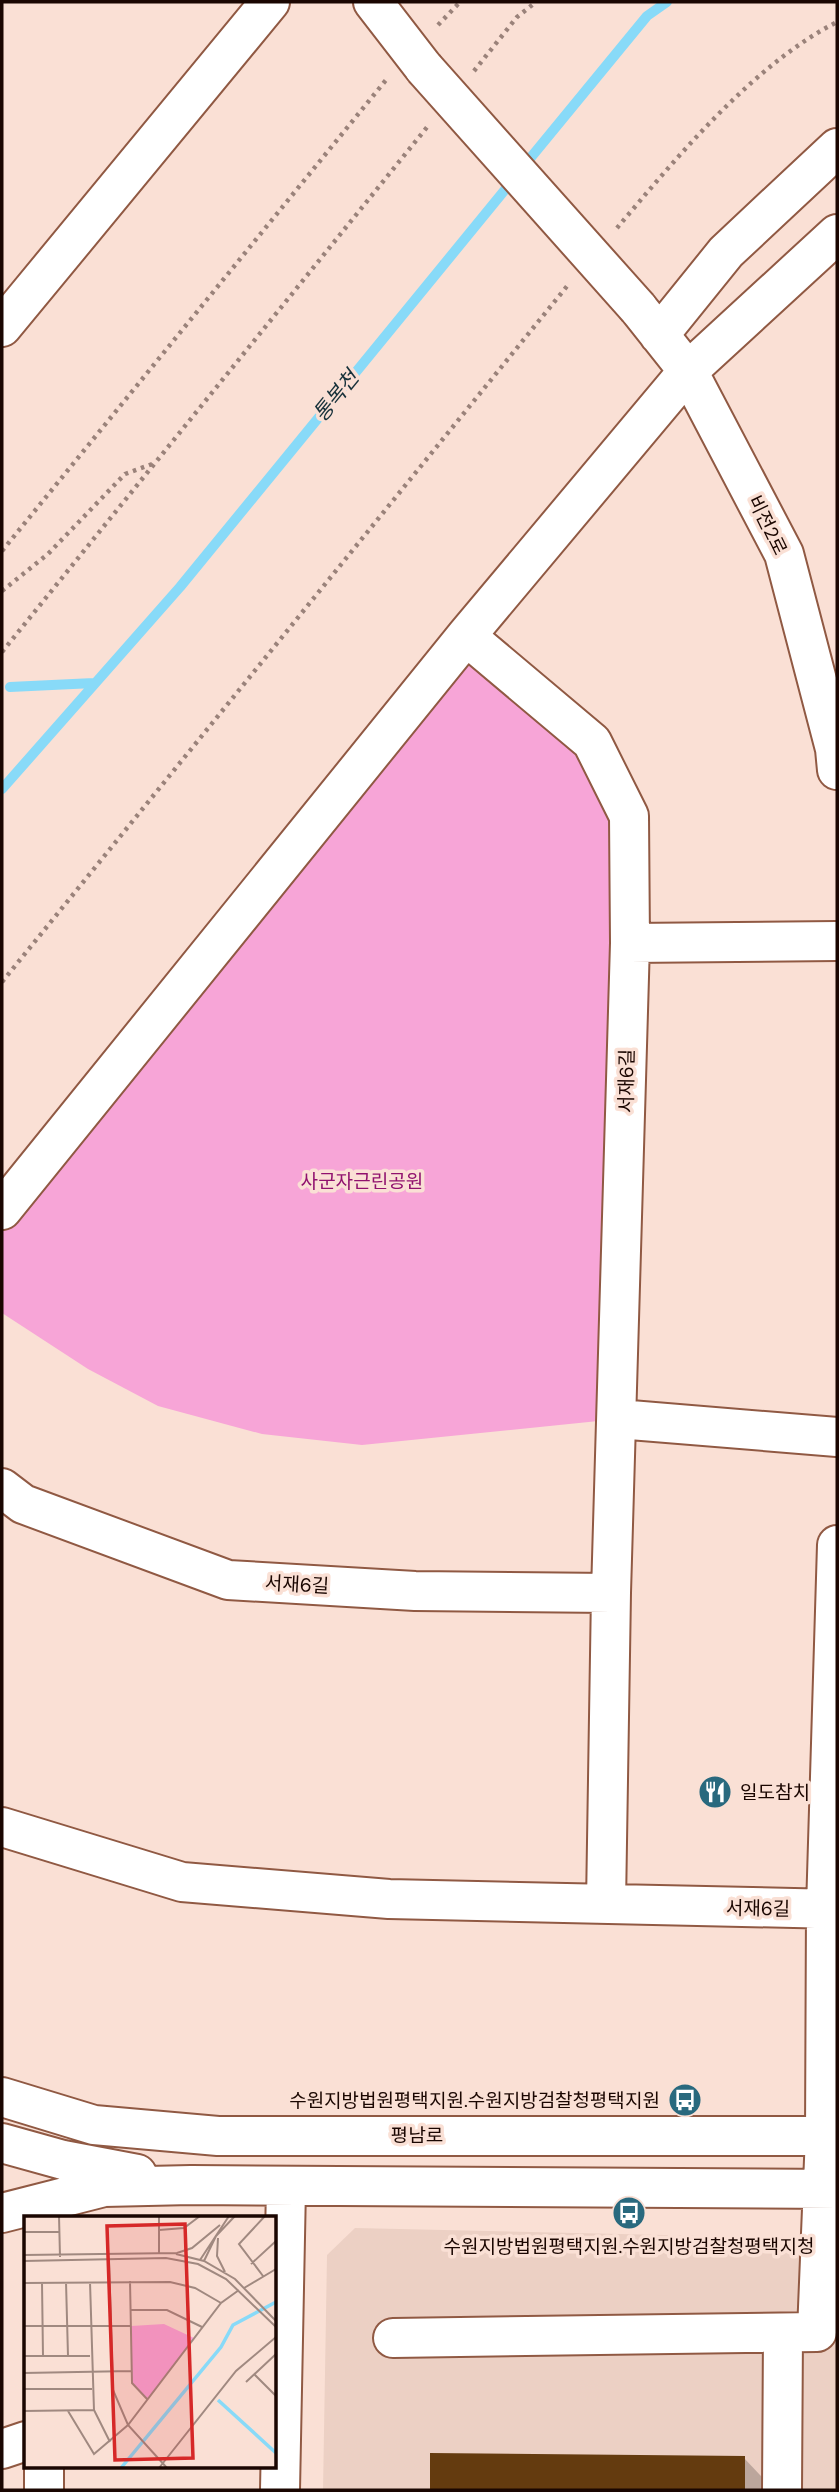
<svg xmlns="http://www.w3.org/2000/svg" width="839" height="2492" font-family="'DM Sans','Noto Sans KR',sans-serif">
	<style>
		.built { fill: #ecd0c4 }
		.green { fill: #f7a5d7 }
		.shadow { fill: #0003 }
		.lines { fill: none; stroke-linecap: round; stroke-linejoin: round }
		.stream { stroke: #88daf8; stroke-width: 10 }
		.building { fill: #643b0f }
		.minor-casing { stroke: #905943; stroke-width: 42 }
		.path { stroke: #9a827a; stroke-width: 4.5; stroke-dasharray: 3.5 5; stroke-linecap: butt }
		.minor { stroke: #fff; stroke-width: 38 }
		.minor-bridge-casing { stroke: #905943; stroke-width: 42; stroke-linecap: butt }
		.minor-bridge { stroke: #fff; stroke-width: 38 }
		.labels { text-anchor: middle; stroke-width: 7; stroke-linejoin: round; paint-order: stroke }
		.street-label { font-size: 19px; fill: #1a0601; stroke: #fae0d5 }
		.park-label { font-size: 19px; fill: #90116e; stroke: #fae0d5 }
		.poi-label { font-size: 19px; fill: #1a0601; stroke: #fae0d5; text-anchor: start }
		.water-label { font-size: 21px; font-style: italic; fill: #17313a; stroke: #fae0d5 }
		.inset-river { fill: none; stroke: #88daf8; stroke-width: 3.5 }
		.inset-road { fill: none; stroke: #a08980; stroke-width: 2 }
		.view { fill: #d62828; fill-opacity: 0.15; stroke: #d62828; stroke-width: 3.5 }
		.inset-edge { fill: none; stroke: #1a0601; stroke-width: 3.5 }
	</style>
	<rect width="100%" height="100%" fill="#fae0d5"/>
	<path class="built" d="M 355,2228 L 837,2239 L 837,2490 L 323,2490 L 327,2255 Z"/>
	<path class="green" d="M 466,636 L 592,742 L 629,816 L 618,1419 L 362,1445 L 262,1434 L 158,1406 L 88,1369 L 2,1313 L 2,1210 Z"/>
	<path class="shadow" d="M 432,2455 L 744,2458 L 774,2490 L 432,2490 Z"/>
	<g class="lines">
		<path class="stream" d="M 523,167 L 647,16 L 667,2
			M 10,687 L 94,683
			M 2,789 L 180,587 L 513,180"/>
	</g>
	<path class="building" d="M 430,2453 L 745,2456 L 745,2490 L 430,2490 Z"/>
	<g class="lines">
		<defs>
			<path id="minor" d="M 373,2 L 424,68
				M 638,308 L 688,371 L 784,554 L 835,749 L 837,770
				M 2,327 L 270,2
				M 659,335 L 726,252 L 837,148
				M 466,636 L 592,742 L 629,816 L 630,943 L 611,1593 L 606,1904
				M 630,943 L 837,941
				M 2,1210 L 466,636 L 688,371 L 837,234
				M 618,1419 L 837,1437
				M 2,1488 L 23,1504 L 228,1580 L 415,1591 L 611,1593
				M 2,1827 L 182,1882 L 389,1899 L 837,1909
				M 2,2097 L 94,2125 L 218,2136 L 837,2136
				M 2,2143 L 63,2160 L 137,2174
				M 2,2213 L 104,2187 L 191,2185 L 837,2189
				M 393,2338 L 817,2332 L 825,2135 L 826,1909 L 837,1545
				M 2,2449 L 26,2441
				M 44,2490 L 44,2466
				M 280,2490 L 286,2187
				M 782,2490 L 783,2333"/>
		</defs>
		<use href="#minor" class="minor-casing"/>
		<path class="path" d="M 438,25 L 460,2
			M 474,71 L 517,17 L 536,2
			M 617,228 C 677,157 754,64 837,22
			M 2,551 L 386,80
			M 2,591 L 48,554 L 125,474 L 155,463
			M 2,652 L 428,126
			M 2,982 L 568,285"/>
		<use href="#minor" class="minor"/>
		<defs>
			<path id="minor-bridge" d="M 424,68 L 638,308"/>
		</defs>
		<use href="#minor-bridge" class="minor-bridge-casing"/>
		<use href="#minor-bridge" class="minor-bridge"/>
	</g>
	<defs>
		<symbol id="restaurant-disc" viewBox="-11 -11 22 22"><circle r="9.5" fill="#29697e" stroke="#fae0d5"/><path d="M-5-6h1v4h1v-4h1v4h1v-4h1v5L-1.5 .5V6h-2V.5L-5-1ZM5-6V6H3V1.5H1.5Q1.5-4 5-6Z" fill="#fff"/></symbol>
		<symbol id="bus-disc" viewBox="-11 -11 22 22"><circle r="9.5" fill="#29697e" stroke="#fae0d5"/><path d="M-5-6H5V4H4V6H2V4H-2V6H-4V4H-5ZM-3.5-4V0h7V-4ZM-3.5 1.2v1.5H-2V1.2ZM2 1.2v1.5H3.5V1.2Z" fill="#fff"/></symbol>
	</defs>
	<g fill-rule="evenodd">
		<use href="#restaurant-disc" x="696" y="1773" width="38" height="38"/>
		<use href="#bus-disc" x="666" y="2081" width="38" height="38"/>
		<use href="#bus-disc" x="610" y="2194" width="38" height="38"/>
	</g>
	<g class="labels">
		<g class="street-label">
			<text transform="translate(768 525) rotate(64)" y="7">비전2로</text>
			<text transform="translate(626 1081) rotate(-89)" y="7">서재6길</text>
			<text transform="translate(297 1584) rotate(3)" y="7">서재6길</text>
			<text transform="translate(758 1908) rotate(1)" y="7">서재6길</text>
			<text x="417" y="2142">평남로</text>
		</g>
		<g class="park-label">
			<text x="362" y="1188">사군자근린공원</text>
		</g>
		<g class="poi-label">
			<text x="740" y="1799">일도참치</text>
			<text x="660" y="2107" text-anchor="end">수원지방법원평택지원.수원지방검찰청평택지원</text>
			<text x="629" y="2253" text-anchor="middle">수원지방법원평택지원.수원지방검찰청평택지청</text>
		</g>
		<g class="water-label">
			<text transform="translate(336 396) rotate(-51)" y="7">통복천</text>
		</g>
	</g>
	<g transform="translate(24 2216)">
		<rect width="252" height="252" fill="#fae0d5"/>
		<path d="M 140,108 L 170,122 L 124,183 L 108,167 L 107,110 Z" fill="#f7a5d7"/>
		<path class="inset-river" d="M 194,184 L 252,237M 97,252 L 197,131 L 209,109 L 252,86"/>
		<path class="inset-road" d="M 35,0 L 36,41M 135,0 L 135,37M 135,14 L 160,12 L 176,0M 0,16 L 35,16M 194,22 L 193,40 L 201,56M 152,38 L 180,45 L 211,63 L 252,105M 0,39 L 153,37 L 168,32 L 196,9M 85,44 L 89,174 L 104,209 L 143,252M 176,44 L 205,0M 0,45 L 142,42 L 174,48 L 202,63 L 252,111M 180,45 L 192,20 L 211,0M 227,48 L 252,25M 239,60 L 215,28 L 241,0M 106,65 L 108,167 L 123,183M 42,66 L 44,140M 66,66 L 70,194 L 86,226M 0,67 L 146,66 L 171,72 L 197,87M 18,67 L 19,140M 220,72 L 252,53M 107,94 L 143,94 L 178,111M 0,110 L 107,110M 0,140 L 66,140M 0,157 L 107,155M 230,158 L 252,180M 222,166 L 252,138M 0,173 L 68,173M 0,195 L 70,194M 44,195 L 70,238 L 104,209 L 197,87 L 215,74M 135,252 L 212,155 L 252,121"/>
		<path class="view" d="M 161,8 L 169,242 L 91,244 L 83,10 Z"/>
		<rect width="252" height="252" class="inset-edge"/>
	</g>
	<rect width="839" height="2492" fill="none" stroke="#1a0601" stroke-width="7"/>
</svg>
